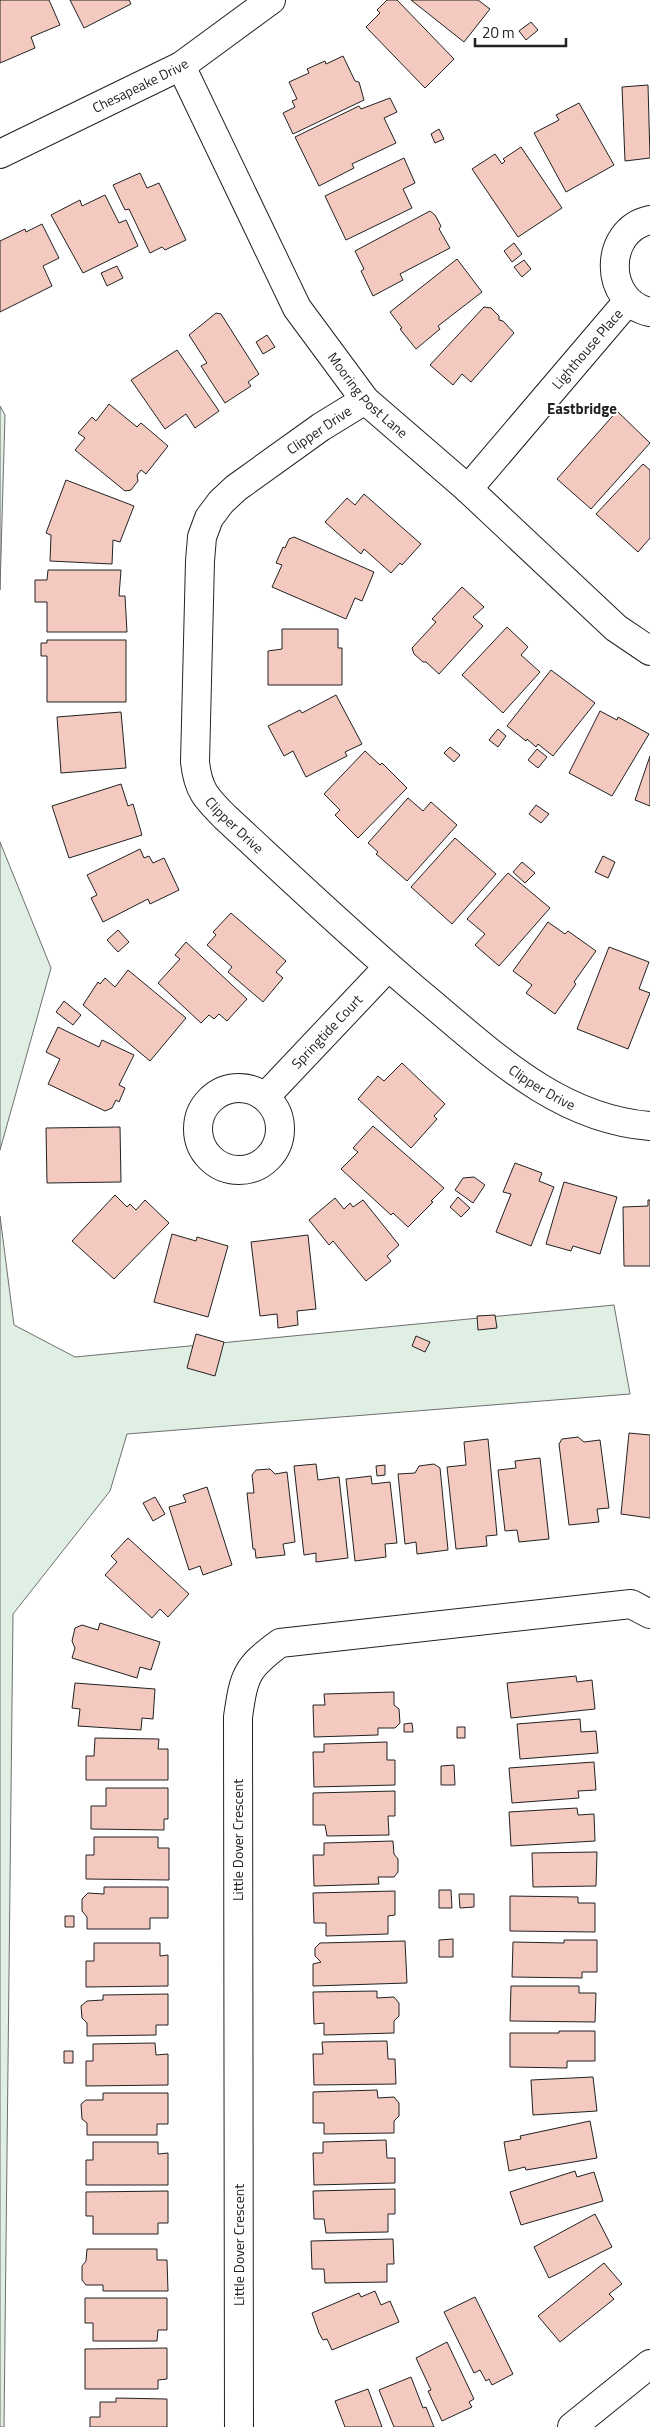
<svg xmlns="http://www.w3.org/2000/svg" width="650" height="2427" font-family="'Titillium Web',sans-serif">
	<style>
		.green { fill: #e0efe3; stroke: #6f6f6f }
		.building { fill: #f3c9c0; stroke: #222 }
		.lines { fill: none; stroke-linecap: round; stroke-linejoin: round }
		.street-casing { stroke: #222; stroke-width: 30 }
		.street { stroke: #fff; stroke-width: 28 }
		.labels { text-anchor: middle; stroke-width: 4; stroke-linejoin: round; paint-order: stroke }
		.street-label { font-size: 14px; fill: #222; stroke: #fff }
		.neighbourhood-label { font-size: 15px; font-weight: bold; fill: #222; stroke: #fff }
	</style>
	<rect width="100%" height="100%" fill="#fff"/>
	<path class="green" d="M 0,406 L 5,415 L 0,590 Z
		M 0,842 L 51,968 L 0,1150 Z
		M 0,1216 L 14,1325 L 75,1357 L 614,1305 L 630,1394 L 127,1434 L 110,1491 L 13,1614 L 4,2427 L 0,2427 Z"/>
	<path class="building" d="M 0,0 L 49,0 L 60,25 L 31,37 L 35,48 L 0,63 Z
		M 70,0 L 129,0 L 131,4 L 84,28 Z
		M 387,0 L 397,0 L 454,59 L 425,88 L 366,27 L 380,13 L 377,10 Z
		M 411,0 L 478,0 L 490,9 L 464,42 Z
		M 531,22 L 538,30 L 526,40 L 519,31 Z
		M 343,56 L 355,81 L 359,82 L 364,100 L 293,134 L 283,113 L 295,107 L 292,101 L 297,99 L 289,82 L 309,73 L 307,69 L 325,61 L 326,64 Z
		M 648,85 L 650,158 L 625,161 L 622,87 Z
		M 390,98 L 397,112 L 384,118 L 396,143 L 352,164 L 354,168 L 319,186 L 295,137 L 359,106 L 361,109 Z
		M 579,103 L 614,165 L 566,192 L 534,133 L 559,120 L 556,115 Z
		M 439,129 L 444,139 L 435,143 L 431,134 Z
		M 521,147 L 562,208 L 518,237 L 472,169 L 495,154 L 502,164 L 505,161 L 503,159 Z
		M 404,158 L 415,183 L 403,189 L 412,208 L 346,240 L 325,196 Z
		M 140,173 L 147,188 L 159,183 L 186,240 L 165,250 L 162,247 L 150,253 L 129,209 L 125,210 L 113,185 Z
		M 105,195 L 119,223 L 126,220 L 138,246 L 83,273 L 51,215 L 80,200 L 82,206 Z
		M 430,211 L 435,215 L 441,226 L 439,229 L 450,248 L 400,274 L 403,280 L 373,296 L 361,271 L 364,269 L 355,251 Z
		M 42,224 L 59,258 L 43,266 L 52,286 L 0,312 L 0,241 L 25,229 L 26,232 Z
		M 514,243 L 522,254 L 512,262 L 504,251 Z
		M 457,259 L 482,292 L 438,326 L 440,329 L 416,349 L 400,329 L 402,328 L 390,312 Z
		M 524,260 L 531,269 L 522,277 L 514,267 Z
		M 117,266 L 123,278 L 107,286 L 101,273 Z
		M 484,307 L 491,308 L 499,316 L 499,320 L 503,321 L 514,333 L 471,382 L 462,374 L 453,385 L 430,365 Z
		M 216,313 L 221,314 L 259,374 L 248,382 L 251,386 L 225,403 L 201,366 L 207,363 L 189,335 Z
		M 267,335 L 275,347 L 263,354 L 256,342 Z
		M 177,350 L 219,411 L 195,428 L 186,414 L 165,429 L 131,380 Z
		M 109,404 L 137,427 L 141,423 L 168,446 L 146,474 L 141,470 L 137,475 L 138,481 L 131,490 L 125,491 L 75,450 L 85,438 L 78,433 L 92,417 L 96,421 Z
		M 617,411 L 650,443 L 591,509 L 557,479 Z
		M 643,464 L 650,470 L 650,538 L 638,552 L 596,514 Z
		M 66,480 L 134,506 L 120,542 L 113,540 L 112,564 L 50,561 L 51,535 L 46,533 Z
		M 364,494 L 421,544 L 402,565 L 400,563 L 391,573 L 364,549 L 361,554 L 325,522 L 347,498 L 355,505 Z
		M 294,537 L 374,572 L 362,601 L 355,598 L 346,619 L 272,587 L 282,565 L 276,563 L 283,547 L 285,548 L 289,539 Z
		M 48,570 L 121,570 L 119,596 L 125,596 L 127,632 L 47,632 L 47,602 L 35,602 L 35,580 L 47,580 Z
		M 462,587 L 484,607 L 473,617 L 483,626 L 439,674 L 426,662 L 423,662 L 414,654 L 412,648 L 436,622 L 432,619 Z
		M 507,627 L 528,647 L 521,655 L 540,672 L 503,713 L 462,675 Z
		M 282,629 L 338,629 L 338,648 L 342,648 L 342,685 L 268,685 L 268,651 L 282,649 Z
		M 47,640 L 126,640 L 126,702 L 47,702 L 47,656 L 41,656 L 41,643 L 47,643 Z
		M 551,670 L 595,703 L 553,756 L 538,744 L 536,747 L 527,739 L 526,741 L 507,726 Z
		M 336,695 L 362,744 L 345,752 L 347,756 L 306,777 L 293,751 L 284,756 L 268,726 L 300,710 L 302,713 Z
		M 600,711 L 617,720 L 618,717 L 649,734 L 612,796 L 569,773 Z
		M 121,712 L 126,768 L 61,773 L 57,717 Z
		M 498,729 L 506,736 L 498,747 L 489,740 Z
		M 450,747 L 460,755 L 454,762 L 444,753 Z
		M 537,749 L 547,757 L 538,768 L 528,760 Z
		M 365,751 L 380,765 L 382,763 L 407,788 L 358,838 L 335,815 L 340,810 L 324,794 Z
		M 650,756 L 650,806 L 635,800 Z
		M 121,784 L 128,806 L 133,804 L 142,835 L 69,858 L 52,806 Z
		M 408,798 L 423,811 L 431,802 L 457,825 L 407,881 L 376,854 L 378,852 L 368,843 Z
		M 536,805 L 549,814 L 541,823 L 529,814 Z
		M 455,838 L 496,874 L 452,924 L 411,887 Z
		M 140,849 L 144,858 L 149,856 L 153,863 L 164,858 L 179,890 L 150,904 L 148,899 L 103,922 L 91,898 L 97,895 L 87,875 Z
		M 603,856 L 615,862 L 608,878 L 595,872 Z
		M 522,862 L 535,873 L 525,883 L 513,872 Z
		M 508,873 L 550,908 L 499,966 L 475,945 L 485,934 L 467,919 Z
		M 231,913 L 286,961 L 276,972 L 283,978 L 263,1002 L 228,972 L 232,967 L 207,945 L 216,935 L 213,932 Z
		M 548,922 L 565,934 L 568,931 L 596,951 L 574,982 L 576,984 L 555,1014 L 526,993 L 532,985 L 513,971 Z
		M 118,930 L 129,942 L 118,952 L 107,940 Z
		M 186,942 L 247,999 L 227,1021 L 219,1014 L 214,1019 L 209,1015 L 201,1023 L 158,983 L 180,959 L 175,955 Z
		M 609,947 L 649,962 L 639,989 L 650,993 L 628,1049 L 577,1029 Z
		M 128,970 L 186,1018 L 150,1061 L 83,1005 L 98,982 L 100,984 L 105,978 L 115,987 Z
		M 64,1001 L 81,1015 L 73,1025 L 56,1012 Z
		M 58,1027 L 99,1047 L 102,1040 L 134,1055 L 119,1085 L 125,1088 L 119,1102 L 116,1100 L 112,1108 L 105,1111 L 48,1084 L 60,1059 L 46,1052 Z
		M 402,1063 L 445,1104 L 434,1116 L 437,1119 L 411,1148 L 358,1099 L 378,1076 L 384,1081 Z
		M 373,1126 L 444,1188 L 431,1201 L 433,1202 L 408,1227 L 393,1213 L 391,1215 L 341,1169 L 358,1152 L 353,1148 Z
		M 120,1127 L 121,1182 L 47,1183 L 46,1128 Z
		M 515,1163 L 542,1173 L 539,1181 L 554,1187 L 531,1246 L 496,1232 L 511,1194 L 503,1192 Z
		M 474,1177 L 485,1185 L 473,1203 L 455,1190 L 463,1178 Z
		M 564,1182 L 617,1197 L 600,1254 L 573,1246 L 571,1251 L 546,1244 Z
		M 115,1195 L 127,1207 L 130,1204 L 136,1210 L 145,1200 L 169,1223 L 114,1279 L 72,1241 Z
		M 458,1197 L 470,1208 L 461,1217 L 450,1207 Z
		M 335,1198 L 344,1209 L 350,1203 L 353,1207 L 363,1200 L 399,1245 L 387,1256 L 391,1261 L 366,1281 L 333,1241 L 329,1245 L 309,1220 Z
		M 648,1200 L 650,1200 L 650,1266 L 624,1266 L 623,1207 L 648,1206 Z
		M 172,1234 L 196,1241 L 197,1237 L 228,1246 L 208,1317 L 154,1302 Z
		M 308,1235 L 316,1309 L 297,1311 L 298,1325 L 278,1328 L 277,1314 L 260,1316 L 251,1242 Z
		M 495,1315 L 497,1328 L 478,1330 L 477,1316 Z
		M 196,1334 L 224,1342 L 215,1376 L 187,1368 Z
		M 416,1336 L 430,1342 L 425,1352 L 412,1346 Z
		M 629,1433 L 650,1435 L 650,1518 L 621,1514 Z
		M 578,1437 L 584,1442 L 600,1440 L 609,1508 L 597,1509 L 599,1522 L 569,1525 L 559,1444 L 562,1439 Z
		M 488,1439 L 497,1535 L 486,1536 L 487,1546 L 456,1549 L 447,1467 L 466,1465 L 464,1442 Z
		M 540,1458 L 549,1539 L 519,1542 L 517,1530 L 505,1531 L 498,1470 L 516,1468 L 515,1461 Z
		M 316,1464 L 318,1480 L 339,1477 L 348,1558 L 316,1562 L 316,1553 L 304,1555 L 294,1466 Z
		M 434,1464 L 440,1468 L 448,1550 L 417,1554 L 416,1542 L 405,1544 L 398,1474 L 415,1473 L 419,1466 Z
		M 385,1465 L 385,1475 L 377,1476 L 376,1466 Z
		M 270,1469 L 275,1474 L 287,1472 L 295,1542 L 283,1544 L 285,1555 L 256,1558 L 255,1549 L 253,1549 L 247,1493 L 254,1493 L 252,1475 L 256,1470 Z
		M 371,1476 L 372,1484 L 390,1482 L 397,1543 L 385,1544 L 386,1557 L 355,1561 L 346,1479 Z
		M 207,1487 L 232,1565 L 203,1575 L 200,1566 L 189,1570 L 169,1507 L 186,1502 L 183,1495 Z
		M 155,1497 L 165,1514 L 153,1521 L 143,1503 Z
		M 128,1538 L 189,1594 L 168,1617 L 160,1609 L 152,1618 L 105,1575 L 117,1562 L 111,1556 Z
		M 100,1623 L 160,1642 L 151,1670 L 140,1667 L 137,1678 L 72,1658 L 75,1648 L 72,1641 L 75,1628 L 82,1625 L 98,1630 Z
		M 576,1676 L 577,1682 L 592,1680 L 595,1709 L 511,1718 L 507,1683 Z
		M 75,1683 L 155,1689 L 153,1719 L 142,1718 L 141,1730 L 78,1726 L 80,1709 L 72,1708 Z
		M 394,1692 L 394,1705 L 399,1709 L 400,1723 L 395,1728 L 378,1728 L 378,1735 L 314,1737 L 313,1705 L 325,1705 L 324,1694 Z
		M 580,1719 L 581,1732 L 596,1731 L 598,1753 L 520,1759 L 517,1724 Z
		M 412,1723 L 413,1732 L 404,1732 L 404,1724 Z
		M 457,1727 L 465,1727 L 465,1738 L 457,1738 Z
		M 95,1738 L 159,1739 L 158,1749 L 168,1749 L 168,1780 L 86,1780 L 86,1756 L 94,1756 Z
		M 387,1742 L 387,1760 L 395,1760 L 395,1785 L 314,1787 L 313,1752 L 324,1752 L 324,1744 Z
		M 594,1762 L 596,1790 L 578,1791 L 579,1798 L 512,1803 L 509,1768 Z
		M 454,1765 L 455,1785 L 441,1785 L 441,1766 Z
		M 106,1788 L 168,1788 L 168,1819 L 164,1819 L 164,1830 L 91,1829 L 91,1806 L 106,1806 Z
		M 395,1791 L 395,1816 L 388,1816 L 389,1835 L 327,1836 L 325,1825 L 313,1825 L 313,1793 Z
		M 577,1808 L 578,1815 L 594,1814 L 595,1841 L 511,1846 L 509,1812 Z
		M 94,1837 L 158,1837 L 158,1848 L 169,1848 L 169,1880 L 86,1879 L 86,1855 L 94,1855 Z
		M 393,1841 L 394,1854 L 398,1859 L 398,1872 L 394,1877 L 378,1877 L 379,1884 L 314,1886 L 313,1855 L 324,1855 L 324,1843 Z
		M 597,1852 L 596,1886 L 533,1887 L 532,1853 Z
		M 104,1887 L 168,1887 L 168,1918 L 150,1918 L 150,1929 L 87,1929 L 87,1917 L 82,1911 L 82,1899 L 88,1893 L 104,1894 Z
		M 439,1890 L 451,1890 L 452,1908 L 439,1908 Z
		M 395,1891 L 395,1915 L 388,1916 L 388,1934 L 326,1936 L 326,1923 L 314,1923 L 313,1893 Z
		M 459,1894 L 474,1894 L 474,1907 L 460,1908 Z
		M 510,1896 L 578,1897 L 578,1903 L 595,1903 L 595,1932 L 510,1931 Z
		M 65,1916 L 74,1916 L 74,1927 L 65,1927 Z
		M 453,1939 L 453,1957 L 439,1957 L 439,1940 Z
		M 564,1940 L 597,1940 L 597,1972 L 582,1972 L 582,1978 L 512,1977 L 513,1942 L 564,1943 Z
		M 405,1941 L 407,1983 L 313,1986 L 313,1964 L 321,1962 L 315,1956 L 315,1948 L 320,1943 Z
		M 94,1943 L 160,1943 L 160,1956 L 168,1955 L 168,1986 L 86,1987 L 86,1961 L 94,1961 Z
		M 511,1986 L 579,1986 L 579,1993 L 596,1993 L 595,2022 L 510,2021 Z
		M 377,1991 L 377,1998 L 394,1997 L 399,2003 L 399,2016 L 394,2021 L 394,2033 L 324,2035 L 324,2023 L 314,2024 L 313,1992 Z
		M 168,1994 L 168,2025 L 156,2025 L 156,2035 L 87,2036 L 87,2023 L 82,2018 L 81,2006 L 87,2001 L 103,2000 L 103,1995 Z
		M 559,2031 L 595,2031 L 595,2061 L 567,2061 L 567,2068 L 510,2067 L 510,2033 L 559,2033 Z
		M 387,2041 L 388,2059 L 395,2059 L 396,2084 L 314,2085 L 313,2054 L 323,2054 L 322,2042 Z
		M 155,2043 L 156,2055 L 168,2054 L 168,2085 L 86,2086 L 86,2061 L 93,2061 L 93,2044 Z
		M 64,2051 L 73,2051 L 73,2063 L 64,2063 Z
		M 593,2077 L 597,2111 L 533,2115 L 531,2080 Z
		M 377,2090 L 378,2098 L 394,2097 L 399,2103 L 399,2116 L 394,2121 L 394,2133 L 324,2134 L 324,2123 L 313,2123 L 313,2092 Z
		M 103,2093 L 168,2093 L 168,2124 L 157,2124 L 157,2135 L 87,2135 L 87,2123 L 82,2119 L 81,2104 L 86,2100 L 103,2100 Z
		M 590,2121 L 597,2158 L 526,2170 L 525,2167 L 509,2171 L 504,2142 L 521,2139 L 520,2136 Z
		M 386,2140 L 387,2158 L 395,2158 L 395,2183 L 314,2185 L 313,2153 L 323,2153 L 323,2142 Z
		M 93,2142 L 158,2142 L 158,2154 L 168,2153 L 168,2185 L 86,2185 L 86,2160 L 93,2160 Z
		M 575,2171 L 577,2177 L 594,2172 L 603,2201 L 521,2225 L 510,2192 Z
		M 395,2189 L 395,2214 L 388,2214 L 388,2232 L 326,2233 L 324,2219 L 314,2219 L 313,2191 Z
		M 168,2191 L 168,2223 L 158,2223 L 158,2234 L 93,2234 L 93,2216 L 86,2216 L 86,2192 Z
		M 595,2214 L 612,2247 L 549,2278 L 534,2247 Z
		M 393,2239 L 394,2264 L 387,2264 L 387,2282 L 325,2283 L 324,2269 L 312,2269 L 311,2241 Z
		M 87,2249 L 157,2249 L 157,2260 L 167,2260 L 168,2291 L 103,2291 L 103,2285 L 86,2285 L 82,2280 L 82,2266 L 86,2261 Z
		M 604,2263 L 622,2284 L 609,2294 L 614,2299 L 560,2342 L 538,2316 Z
		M 375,2291 L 381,2305 L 390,2301 L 399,2322 L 332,2350 L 327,2339 L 323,2340 L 319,2333 L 312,2313 L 359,2293 L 361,2297 Z
		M 475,2297 L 513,2374 L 492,2385 L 489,2379 L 486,2381 L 480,2370 L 474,2373 L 444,2312 Z
		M 85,2298 L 167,2298 L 167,2330 L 158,2330 L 157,2341 L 93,2341 L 93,2323 L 85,2323 Z
		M 447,2342 L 474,2399 L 469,2402 L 472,2407 L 442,2421 L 428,2391 L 431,2390 L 416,2358 Z
		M 167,2348 L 167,2379 L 158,2380 L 158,2389 L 85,2389 L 85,2349 Z
		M 411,2377 L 423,2408 L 426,2407 L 434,2427 L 394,2427 L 379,2390 Z
		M 368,2389 L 382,2427 L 345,2427 L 335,2401 Z
		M 116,2398 L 167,2399 L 167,2427 L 90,2427 L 90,2417 L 100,2417 L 100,2402 L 116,2402 Z"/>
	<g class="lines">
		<defs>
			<g id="street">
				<path id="s1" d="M 181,66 L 297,308 L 365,400 L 468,489 L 616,628 L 650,651"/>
				<path id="s2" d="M 0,154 L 181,66 L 271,0"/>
				<path d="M 650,220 C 603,230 603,302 650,312"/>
				<path id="s3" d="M 365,400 L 321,427 L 236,488 L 221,502 L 209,518 L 202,537 L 200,561 L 195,762 C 198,790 206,798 225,817 C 291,878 356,940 424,997 C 491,1053 558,1119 650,1126"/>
				<path id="s4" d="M 468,489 L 628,301"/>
				<circle cx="239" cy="1129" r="41"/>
				<path id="s5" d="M 265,1097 L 388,967"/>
				<path d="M 239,2427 L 238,1717 C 244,1675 246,1668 280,1643 L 631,1604 L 650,1614"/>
				<path d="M 572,2427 L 650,2364"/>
			</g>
		</defs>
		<use href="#street" class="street-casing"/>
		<use href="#street" class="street"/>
	</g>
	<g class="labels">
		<g class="street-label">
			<text dy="5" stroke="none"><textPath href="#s2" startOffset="156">Chesapeake Drive</textPath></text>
			<text dy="5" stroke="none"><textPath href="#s4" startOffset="184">Lighthouse Place</textPath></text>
			<text dy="5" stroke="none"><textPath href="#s1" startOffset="381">Mooring Post Lane</textPath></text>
			<text transform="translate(319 430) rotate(-34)" y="5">Clipper Drive</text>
			<text dy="5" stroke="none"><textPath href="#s3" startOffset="519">Clipper Drive</textPath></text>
			<text dy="5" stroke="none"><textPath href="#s5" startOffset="90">Springtide Court</textPath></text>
			<text dy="5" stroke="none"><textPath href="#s3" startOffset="924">Clipper Drive</textPath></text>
			<text transform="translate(238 1840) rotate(-90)" y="5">Little Dover Crescent</text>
			<text transform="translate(239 2245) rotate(-90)" y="5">Little Dover Crescent</text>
		</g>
		<g class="neighbourhood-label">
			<text x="582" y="414">Eastbridge</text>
		</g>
	</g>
	<path d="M475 38v8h91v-8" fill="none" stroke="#222222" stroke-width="2.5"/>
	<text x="482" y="38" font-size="15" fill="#222222" stroke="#ffffff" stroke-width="4" paint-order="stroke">20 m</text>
</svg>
